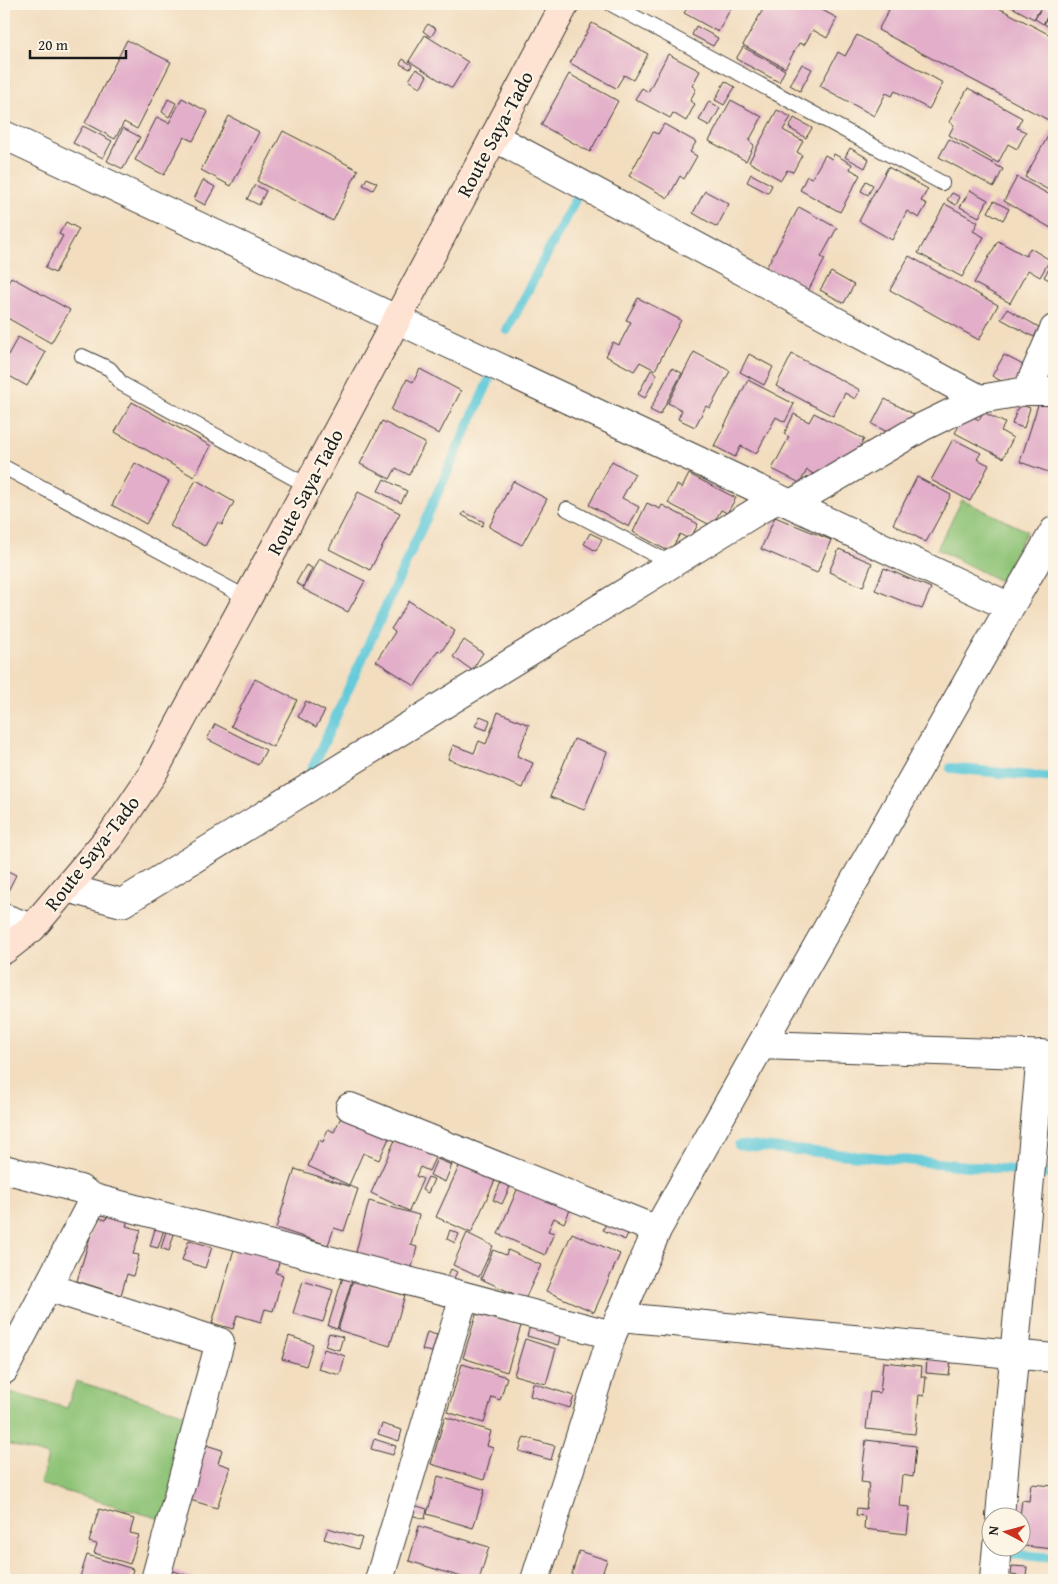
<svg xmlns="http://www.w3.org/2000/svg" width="1058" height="1584" font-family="'Gentium Book Plus',serif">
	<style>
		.garden { fill: #8dc376; stroke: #547049 }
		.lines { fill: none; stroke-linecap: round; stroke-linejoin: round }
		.stream { stroke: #5fc9d9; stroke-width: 10 }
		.building { fill: #e2aec9 }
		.service-casing { stroke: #3c3934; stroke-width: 16 }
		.minor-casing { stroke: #3c3934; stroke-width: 30 }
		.secondary-casing { stroke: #3c3934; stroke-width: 30 }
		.service { stroke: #fff; stroke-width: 14 }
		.minor { stroke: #fff; stroke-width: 28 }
		.secondary { stroke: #fee3d2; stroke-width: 28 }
		.labels { text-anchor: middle; stroke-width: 4.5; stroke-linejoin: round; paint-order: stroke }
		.street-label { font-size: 20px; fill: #1c1c1c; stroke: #fcf5e5 }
	</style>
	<rect width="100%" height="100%" fill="#fcf5e5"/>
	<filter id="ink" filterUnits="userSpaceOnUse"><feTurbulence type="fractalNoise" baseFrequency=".02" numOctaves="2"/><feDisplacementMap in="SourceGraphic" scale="10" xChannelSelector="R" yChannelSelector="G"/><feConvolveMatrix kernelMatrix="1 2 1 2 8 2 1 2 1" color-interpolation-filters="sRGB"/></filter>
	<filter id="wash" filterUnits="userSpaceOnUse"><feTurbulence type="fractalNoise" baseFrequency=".0096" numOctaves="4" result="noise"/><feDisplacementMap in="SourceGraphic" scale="20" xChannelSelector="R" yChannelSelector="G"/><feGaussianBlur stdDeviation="1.12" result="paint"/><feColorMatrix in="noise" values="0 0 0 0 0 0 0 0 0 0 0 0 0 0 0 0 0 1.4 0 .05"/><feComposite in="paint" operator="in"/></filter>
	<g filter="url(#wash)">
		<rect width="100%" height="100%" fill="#f2ddbf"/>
		<path class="garden" d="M 962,500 L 1027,531 L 1000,581 L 937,549 Z
			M 76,1381 L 193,1416 L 164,1520 L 40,1484 L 48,1456 L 4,1443 L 4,1397 L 6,1391 L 67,1408 Z"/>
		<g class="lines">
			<path class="stream" d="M 507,330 L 575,200
				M 951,768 L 1054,778
				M 311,771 L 489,380
				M 739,1145 L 1023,1171
				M 1040,1173 L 1054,1174
				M 1010,1554 L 1054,1558"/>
		</g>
		<g id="blocks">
			<path class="building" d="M 690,4 L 733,4 L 718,32 L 684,13 Z
				M 766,4 L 811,4 L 837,18 L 827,38 L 813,30 L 804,45 L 799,43 L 785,68 L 743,45 Z
				M 877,4 L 991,4 L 1054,37 L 1054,123 L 878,30 L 889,10 Z
				M 1006,4 L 1043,4 L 1034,19 Z
				M 1043,5 L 1051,10 L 1043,24 L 1035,19 Z
				M 1054,6 L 1054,30 L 1044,24 Z
				M 592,23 L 648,54 L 633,80 L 624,75 L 616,88 L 570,63 Z
				M 428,24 L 436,29 L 431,37 L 423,31 Z
				M 696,26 L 718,38 L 713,46 L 692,35 Z
				M 425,35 L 468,62 L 452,88 L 409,61 Z
				M 857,35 L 943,83 L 929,109 L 895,91 L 892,96 L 886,93 L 874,116 L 820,86 L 838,52 L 845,56 Z
				M 127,40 L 171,62 L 137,129 L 124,122 L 115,139 L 85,123 Z
				M 743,47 L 785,70 L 779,82 L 736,59 Z
				M 668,54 L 700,71 L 692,86 L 696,89 L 690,101 L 695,104 L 686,121 L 673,113 L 670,118 L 635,99 L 642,88 L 648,92 Z
				M 403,59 L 412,65 L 410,69 L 400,64 Z
				M 802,64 L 812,69 L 800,91 L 790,85 Z
				M 416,69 L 427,76 L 420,88 L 409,80 Z
				M 569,74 L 618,101 L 590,152 L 541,125 Z
				M 725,81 L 735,87 L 724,105 L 715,100 Z
				M 968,88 L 1022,118 L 1017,128 L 1026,132 L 1017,149 L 1008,144 L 998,163 L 949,135 L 954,125 L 949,122 Z
				M 182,98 L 208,112 L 193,141 L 184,137 L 164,175 L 135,160 L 157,117 L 169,123 Z
				M 168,99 L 176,103 L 169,117 L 162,112 Z
				M 731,100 L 762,117 L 749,141 L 754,145 L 746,161 L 709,141 Z
				M 709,101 L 720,108 L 710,126 L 699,120 Z
				M 777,110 L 791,117 L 783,130 L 803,141 L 797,152 L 802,155 L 793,172 L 787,170 L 781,180 L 749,162 Z
				M 229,116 L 259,132 L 231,186 L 201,170 Z
				M 794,118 L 812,128 L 806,138 L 789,128 Z
				M 664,124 L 696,142 L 690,152 L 697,156 L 684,179 L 680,176 L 668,198 L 629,176 L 653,132 L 658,134 Z
				M 83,126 L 112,141 L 103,158 L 73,143 Z
				M 123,128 L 140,137 L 123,169 L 107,161 Z
				M 1052,129 L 1054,130 L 1054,193 L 1025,177 Z
				M 283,131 L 358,170 L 333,221 L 257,181 Z
				M 949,139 L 1003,169 L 994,187 L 939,157 Z
				M 850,148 L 869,159 L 865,168 L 845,157 Z
				M 834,154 L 852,164 L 850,169 L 860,175 L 840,212 L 800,190 L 807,176 L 812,178 L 825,155 L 832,159 Z
				M 888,167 L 928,189 L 921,201 L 927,204 L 919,218 L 907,211 L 892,240 L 859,221 Z
				M 751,174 L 772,185 L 768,193 L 747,182 Z
				M 1017,177 L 1054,197 L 1054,222 L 1051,228 L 1004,201 Z
				M 367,178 L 377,183 L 373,190 L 363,185 Z
				M 203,180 L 215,187 L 205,205 L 194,199 Z
				M 866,181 L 873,185 L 868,195 L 861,191 Z
				M 255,185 L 266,191 L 259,205 L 247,199 Z
				M 970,190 L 988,200 L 979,217 L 960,207 Z
				M 705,191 L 729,204 L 717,227 L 693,213 Z
				M 952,193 L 960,197 L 956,205 L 947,200 Z
				M 994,201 L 1009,209 L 1003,220 L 988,212 Z
				M 945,204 L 978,222 L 973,231 L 984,237 L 962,277 L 918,253 Z
				M 799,207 L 837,228 L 821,257 L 825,259 L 808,291 L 766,268 Z
				M 66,222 L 79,229 L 55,273 L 45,268 L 63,236 L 59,234 Z
				M 998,241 L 1026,256 L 1030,248 L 1050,260 L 1040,277 L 1028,270 L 1010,303 L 974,283 Z
				M 909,256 L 998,305 L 979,340 L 890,290 Z
				M 1053,262 L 1054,263 L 1054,283 L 1044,277 Z
				M 831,272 L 854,285 L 844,303 L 820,290 Z
				M 11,277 L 70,310 L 51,343 L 4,316 L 4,291 Z
				M 638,298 L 681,320 L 655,370 L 640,362 L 634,371 L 606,356 L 613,342 L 619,345 L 631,322 L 626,320 Z
				M 1007,309 L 1039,327 L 1034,337 L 1001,319 Z
				M 18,337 L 46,352 L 27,386 L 4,373 L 4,362 Z
				M 694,352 L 730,371 L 710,408 L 706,406 L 695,427 L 678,419 L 682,410 L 668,403 Z
				M 749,354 L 773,367 L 764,385 L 740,372 Z
				M 792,354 L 860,390 L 855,399 L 845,393 L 833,416 L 776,386 Z
				M 1004,355 L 1025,366 L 1017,380 L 1005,383 L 992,376 Z
				M 672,368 L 682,373 L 660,415 L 650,410 Z
				M 420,369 L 461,391 L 439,434 L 391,410 L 407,379 L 413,382 Z
				M 651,370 L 657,374 L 645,398 L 638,394 Z
				M 748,380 L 794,404 L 785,422 L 776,417 L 756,454 L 741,446 L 735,457 L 714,446 Z
				M 885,399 L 917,416 L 891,434 L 872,424 Z
				M 132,402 L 211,446 L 194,477 L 115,432 Z
				M 1019,404 L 1030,408 L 1024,428 L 1012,424 Z
				M 1038,405 L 1054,406 L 1054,474 L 1020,462 Z
				M 983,412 L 1005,423 L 1001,431 L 1013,438 L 1003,458 L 955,433 L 966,413 L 979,420 Z
				M 814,413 L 864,439 L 853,459 L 818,477 L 807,470 L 800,483 L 772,469 L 789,437 L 784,434 L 794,414 L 809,422 Z
				M 382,421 L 425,443 L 409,475 L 396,468 L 390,479 L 360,464 Z
				M 953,439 L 981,453 L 977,459 L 989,465 L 970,501 L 931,480 Z
				M 612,461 L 635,474 L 622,498 L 639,507 L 629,527 L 589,505 Z
				M 135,463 L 169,482 L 146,524 L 112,505 Z
				M 689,474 L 736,498 L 727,513 L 721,510 L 712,526 L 668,503 L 677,485 L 682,488 Z
				M 917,477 L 951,495 L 926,542 L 893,524 Z
				M 384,479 L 407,491 L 401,503 L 378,491 Z
				M 196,480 L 234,502 L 222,525 L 218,522 L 205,546 L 170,526 Z
				M 513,481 L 547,499 L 522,545 L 489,527 Z
				M 358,492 L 400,513 L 370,570 L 329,549 Z
				M 647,503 L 660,509 L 662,505 L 698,524 L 690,540 L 680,534 L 670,552 L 633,532 Z
				M 464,512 L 484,522 L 482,526 L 462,515 Z
				M 775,517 L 831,540 L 817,573 L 761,549 Z
				M 590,533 L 602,539 L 596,551 L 584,544 Z
				M 839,549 L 872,563 L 863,587 L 829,572 Z
				M 319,558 L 365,581 L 348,612 L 303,589 Z
				M 306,565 L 312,568 L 303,587 L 296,583 Z
				M 884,568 L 931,588 L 922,609 L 875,590 Z
				M 409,601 L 455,631 L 441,652 L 438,650 L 415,686 L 376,661 L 395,632 L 391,629 Z
				M 464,640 L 483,653 L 472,670 L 453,657 Z
				M 255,679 L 297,700 L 273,747 L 231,726 Z
				M 306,701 L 325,711 L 316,727 L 298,717 Z
				M 498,712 L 529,725 L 517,756 L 533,763 L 523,788 L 448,759 L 453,745 L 474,753 L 479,741 L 486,744 Z
				M 480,716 L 490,720 L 487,730 L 475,726 Z
				M 215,724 L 266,750 L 258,765 L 207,739 Z
				M 574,739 L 607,752 L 584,810 L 550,797 Z
				M 4,869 L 16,875 L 4,899 Z
				M 342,1115 L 390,1136 L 379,1160 L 363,1153 L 349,1185 L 308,1166 L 319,1140 L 323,1142 L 328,1129 L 334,1132 Z
				M 396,1138 L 436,1156 L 429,1171 L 420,1167 L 416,1176 L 423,1179 L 409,1211 L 371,1193 Z
				M 437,1159 L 452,1165 L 445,1182 L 430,1175 Z
				M 461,1162 L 496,1178 L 471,1233 L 436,1217 Z
				M 295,1169 L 358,1189 L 344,1231 L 334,1228 L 328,1245 L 276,1228 Z
				M 428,1177 L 434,1179 L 428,1193 L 422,1190 Z
				M 503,1178 L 512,1182 L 502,1204 L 493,1200 Z
				M 520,1183 L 572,1206 L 564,1223 L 554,1218 L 548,1231 L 554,1233 L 545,1255 L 498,1234 Z
				M 369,1201 L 419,1215 L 411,1245 L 417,1247 L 411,1271 L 355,1256 Z
				M 108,1211 L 129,1217 L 126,1226 L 141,1230 L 133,1254 L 139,1255 L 133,1276 L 127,1274 L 121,1295 L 77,1281 L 96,1217 L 106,1220 Z
				M 608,1219 L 630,1229 L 625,1240 L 603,1230 Z
				M 156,1226 L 164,1229 L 158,1248 L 150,1246 Z
				M 450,1230 L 459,1234 L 455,1243 L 447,1239 Z
				M 166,1231 L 174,1234 L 169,1251 L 161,1248 Z
				M 467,1233 L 493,1246 L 479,1277 L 453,1265 Z
				M 572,1233 L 620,1254 L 594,1312 L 546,1291 Z
				M 189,1240 L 212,1247 L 205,1268 L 182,1260 Z
				M 235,1246 L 280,1259 L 276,1273 L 283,1275 L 273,1311 L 265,1309 L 261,1322 L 237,1315 L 233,1329 L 212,1323 Z
				M 493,1250 L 506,1255 L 508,1250 L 541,1265 L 525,1299 L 481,1279 Z
				M 451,1269 L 457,1272 L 453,1280 L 447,1278 Z
				M 343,1277 L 352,1280 L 337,1329 L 328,1326 Z
				M 353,1280 L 405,1295 L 390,1346 L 338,1330 Z
				M 303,1281 L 333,1290 L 323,1322 L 293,1313 Z
				M 477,1312 L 521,1326 L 507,1372 L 463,1358 Z
				M 531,1323 L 561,1332 L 558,1345 L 527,1336 Z
				M 427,1332 L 437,1335 L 432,1352 L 422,1350 Z
				M 329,1333 L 343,1337 L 339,1350 L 325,1346 Z
				M 289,1336 L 313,1344 L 306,1366 L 282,1359 Z
				M 525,1339 L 556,1349 L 546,1384 L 514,1375 Z
				M 324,1349 L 345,1356 L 340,1375 L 318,1369 Z
				M 927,1358 L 951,1361 L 949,1375 L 926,1373 Z
				M 883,1362 L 922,1366 L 921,1377 L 926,1377 L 924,1396 L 919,1395 L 915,1434 L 866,1429 L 870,1392 L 880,1393 Z
				M 462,1364 L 507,1377 L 500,1400 L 492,1397 L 484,1423 L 447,1412 Z
				M 533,1383 L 574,1396 L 570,1408 L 530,1396 Z
				M 445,1417 L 491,1431 L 487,1446 L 493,1448 L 484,1480 L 431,1464 Z
				M 382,1424 L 402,1430 L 399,1441 L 378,1434 Z
				M 524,1437 L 555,1446 L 551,1460 L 519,1451 Z
				M 374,1439 L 396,1446 L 393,1455 L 371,1449 Z
				M 866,1440 L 916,1446 L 913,1477 L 902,1475 L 899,1506 L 910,1507 L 907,1534 L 864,1529 L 865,1516 L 856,1515 L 857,1508 L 866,1509 L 869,1483 L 861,1482 Z
				M 206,1445 L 222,1450 L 218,1463 L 230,1467 L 217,1508 L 190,1500 Z
				M 438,1476 L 485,1490 L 473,1528 L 427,1514 Z
				M 1031,1484 L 1054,1486 L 1054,1549 L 1024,1546 L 1025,1535 L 1020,1534 L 1020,1516 L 1022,1500 L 1029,1501 Z
				M 414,1505 L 427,1509 L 425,1519 L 411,1515 Z
				M 99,1509 L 134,1519 L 130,1533 L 139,1535 L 130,1564 L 94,1553 L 97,1544 L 89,1542 Z
				M 419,1526 L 489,1547 L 479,1580 L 471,1580 L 409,1561 Z
				M 328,1528 L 362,1538 L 358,1549 L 324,1539 Z
				M 579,1551 L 607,1560 L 600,1580 L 570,1580 Z
				M 87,1555 L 133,1569 L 130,1580 L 79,1580 Z
				M 1012,1566 L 1027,1567 L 1026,1577 L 1011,1575 Z
				M 170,1570 L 202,1580 L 167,1580 Z"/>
		</g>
	</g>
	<g filter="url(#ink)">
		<use href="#blocks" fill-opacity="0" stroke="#3c3934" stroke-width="1"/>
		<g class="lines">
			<defs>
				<path id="service" d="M 611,4 L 942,183
					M 82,356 L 110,369 L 122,384 L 308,486
					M 4,467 L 247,598
					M 567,509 L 672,564"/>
				<path id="minor" d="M 4,135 L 1010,607
					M 494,137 L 980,399
					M 1054,329 L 1027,391 L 1054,391
					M 791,504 L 922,427 L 980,399 L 1027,391
					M 67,888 L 122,903 L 778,498
					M 4,918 L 32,928
					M 761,1045 L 1054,1055
					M 350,1107 L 657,1230
					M 4,1169 L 80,1189 L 94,1198 L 4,1370
					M 94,1198 L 612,1335
					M 47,1287 L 220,1342 L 155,1580
					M 620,1317 L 1054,1358
					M 1000,1516 L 1041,1054
					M 379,1580 L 464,1296
					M 535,1580 L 612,1335 L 657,1230 L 761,1045 L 1010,607 L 1054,531
					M 994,1580 L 997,1546"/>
				<path id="secondary" d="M 4,950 L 32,928 L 112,834 L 153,773 L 308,486 L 565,4"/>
			</defs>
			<use href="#service" class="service-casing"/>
			<use href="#minor" class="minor-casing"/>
			<use href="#secondary" class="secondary-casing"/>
			<use href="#service" class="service"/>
			<use href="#minor" class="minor"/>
			<use href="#secondary" class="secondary"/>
		</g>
	</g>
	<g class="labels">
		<g class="street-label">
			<text transform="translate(495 134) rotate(-62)" y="7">Route Saya-Tado</text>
			<text transform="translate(305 492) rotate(-62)" y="7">Route Saya-Tado</text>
			<text transform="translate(92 853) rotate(-52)" y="7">Route Saya-Tado</text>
		</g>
	</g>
	<rect width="1058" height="1584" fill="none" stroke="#fcf5e5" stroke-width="20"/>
	<g transform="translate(1006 1532) rotate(276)"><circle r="24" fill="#fcf5e5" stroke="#a29e95"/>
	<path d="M0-4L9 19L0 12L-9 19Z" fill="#c8321e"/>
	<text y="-8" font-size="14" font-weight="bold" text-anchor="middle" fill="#1c1c1c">N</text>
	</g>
	<path d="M30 50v8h96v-8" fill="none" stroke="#1c1c1c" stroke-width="2.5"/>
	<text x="38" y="50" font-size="15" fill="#1c1c1c" stroke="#fcf5e5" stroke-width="4" paint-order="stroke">20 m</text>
</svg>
